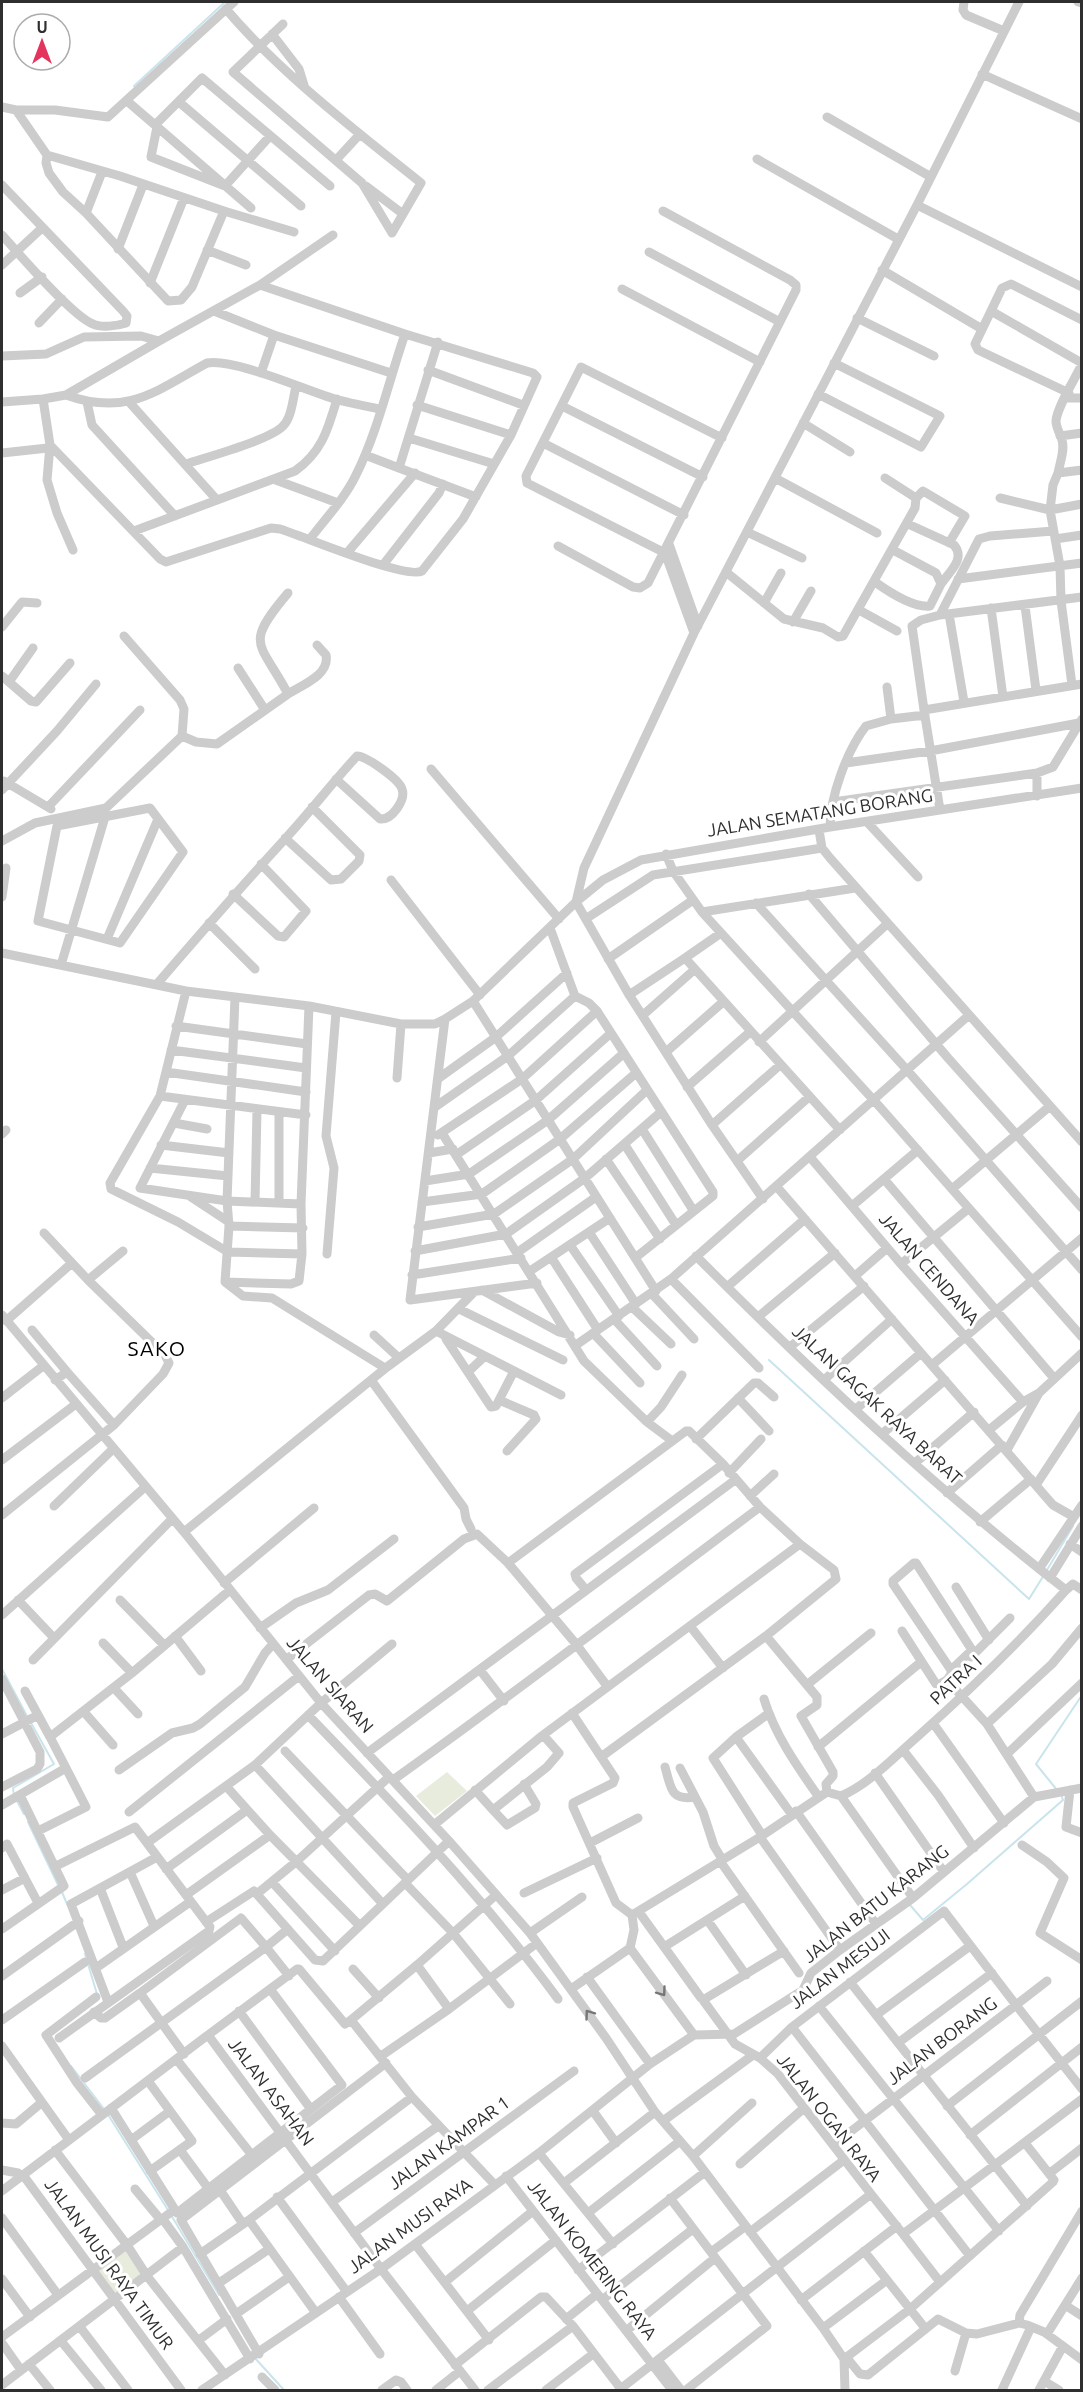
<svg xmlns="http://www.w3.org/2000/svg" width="1083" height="2392" font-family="Ubuntu,sans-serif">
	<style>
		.green { fill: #e7ecdd }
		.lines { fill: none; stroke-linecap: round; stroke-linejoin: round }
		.stream { stroke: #c9e4ec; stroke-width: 2 }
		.minor { stroke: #ccc; stroke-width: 9 }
		.oneway { stroke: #767676 }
		.labels { text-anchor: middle; stroke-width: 6; stroke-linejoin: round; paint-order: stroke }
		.street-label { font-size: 18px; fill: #2f2f2f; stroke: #fff }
		.quarter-label { font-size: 21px; letter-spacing: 1.5px; fill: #000; stroke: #fff }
	</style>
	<rect width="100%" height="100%" fill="#fff"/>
	<path class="green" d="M 447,1772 L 467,1791 L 435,1816 L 416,1796 Z
		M 124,2249 L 143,2275 L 116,2296 L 96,2271 Z"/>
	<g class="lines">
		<path class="stream" d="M 134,86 L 225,2
			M 769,1360 L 1029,1599 L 1044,1575
			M 1047,1570 L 1073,1526
			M 2,1669 L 28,1718
			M 1057,1790 L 1036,1764 L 1082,1695
			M 14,1796 L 13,1788 L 54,1764 L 31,1723
			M 17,1801 L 24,1814
			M 28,1822 L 59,1887
			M 62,1892 L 67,1904
			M 910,1905 L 923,1920 L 967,1884 L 1063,1800 L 1061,1794
			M 85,1954 L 97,1994
			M 71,2066 L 104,2109
			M 107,2113 L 168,2210
			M 171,2215 L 219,2295
			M 254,2357 L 284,2390"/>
		<path class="minor" d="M 964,2 L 963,10 L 966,15 L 1004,31
			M 1078,2 L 1082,3
			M 226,9 C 280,73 355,130 421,183 L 392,233 L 362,183 L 233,72 L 283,24
			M 272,34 L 299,69 L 304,85
			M 982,74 L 1082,119
			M 127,101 L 155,125 L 202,78 L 330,186
			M 179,102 L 301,206
			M 2,107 L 16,110 L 55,110 L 108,117 L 234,2
			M 16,110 L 47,155 L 120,176 L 224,211 L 294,232
			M 827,117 L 931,177
			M 155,125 L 251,208
			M 157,127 L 151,157 L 225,186 L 270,136
			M 47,155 L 46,163 L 49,173 L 63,192 L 86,213 L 168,301 L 181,300 L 192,287 L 224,211
			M 337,159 L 360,134
			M 757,159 L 898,239
			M 2,185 L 123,311 L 127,316 L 126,323 C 117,326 101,328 93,324 C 72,316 19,254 2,235
			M 366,186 L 403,214
			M 917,205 L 1082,287
			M 86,213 L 102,172
			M 118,249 L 143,185
			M 207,250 L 246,265
			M 649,252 L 780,322
			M 2,265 L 42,228
			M 882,270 L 982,329
			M 150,283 L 184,198
			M 260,285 L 333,235
			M 622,289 L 760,362
			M 20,293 L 42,277
			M 214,311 L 274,335 L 391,373
			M 991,311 L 1002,288 L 1011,284 L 1082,320
			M 857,318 L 934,356
			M 39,323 L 62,299
			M 438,342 L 399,468 L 476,497
			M 2,356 L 46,354 L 84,337 L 141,336 L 159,341 L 260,285 L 405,334 L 533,373 L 537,377 L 511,435 L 463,519 L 422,571 C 406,580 303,536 280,529 L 271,528 L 166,562 L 160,559 L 50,445
			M 428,370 L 523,405
			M 261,373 L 274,335
			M 1069,393 L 978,350 L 975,344 L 991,311 L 1082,363
			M 818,394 L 921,447 L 940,416 L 834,363
			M 66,395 C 127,417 156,391 207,363 C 234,358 305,390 335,399 C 349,403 365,406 380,409
			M 1066,398 L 1082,398
			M 43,399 L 50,445 L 47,480 L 57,513 L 73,550
			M 2,402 L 43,399 L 66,395 L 159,341
			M 87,402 L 92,425 L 175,516
			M 130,403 L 217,500
			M 417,405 L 511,435
			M 562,406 L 703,477
			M 803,423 L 850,452
			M 1060,436 L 1082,433
			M 409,438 L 494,464
			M 543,443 L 684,515
			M 2,453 L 48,448
			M 365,455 L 399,468
			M 186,464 C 207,457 270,440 283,426 C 292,417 293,398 296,386
			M 1058,473 C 1060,462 1065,450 1062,440 C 1060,433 1056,428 1056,421 C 1057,407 1075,379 1082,364
			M 775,478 L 877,533
			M 273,479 L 338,503
			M 916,498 L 923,491 L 965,516 L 949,543
			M 1000,498 L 1050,510 L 1082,504
			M 908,524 L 954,545 C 966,559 949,572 941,584
			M 134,531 L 295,471 C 322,452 328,429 337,399
			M 747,532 L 802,558
			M 310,539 C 326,518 345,498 356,475 C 378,431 389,380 405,334
			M 1055,539 L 1082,535
			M 669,544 L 698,626
			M 558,546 L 633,587 L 640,588 L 648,583 L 796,290 L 796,285 L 790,280 L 663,211
			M 347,553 L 415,473
			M 383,565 L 439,493 L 443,484
			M 726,572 L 784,619 L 823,628 L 838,637 L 843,636 L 915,508 L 916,498 L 885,478
			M 958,579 L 1082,563
			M 875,582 C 889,592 913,608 930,606 L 941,584 L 936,573 L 893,550
			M 288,593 C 243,646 260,641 288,694 C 302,685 330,675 326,655 L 317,645
			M 764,603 L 781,573
			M 1025,606 L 1036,690
			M 991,608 L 1003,697
			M 859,610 L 897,631
			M 949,614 L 964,702
			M 940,615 L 979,539 L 990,536 L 1053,531
			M 793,622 L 811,591
			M 2,627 L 22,602 L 37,603
			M 694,633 L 665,553 L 527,483 L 526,476 L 581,367 L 722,438
			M 124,636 L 180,700 L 184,709 L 182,736
			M 238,668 L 265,710
			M 2,676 L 31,701 L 36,702 L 70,663
			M 9,682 L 33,648
			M 1072,685 L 1061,601 L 1060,566 L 1050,510 L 1053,485 L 1058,473 L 1082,470
			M 887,687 L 891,719
			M 924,710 L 912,626 L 921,620 L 940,615 L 1082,597
			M 846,763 L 930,751 L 1079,723
			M 431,769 L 559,919
			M 4,781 L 51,809
			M 2,790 L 57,731 L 96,684
			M 1037,796 L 1037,773
			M 833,802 L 1037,773 L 1053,767 L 1082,719
			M 48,807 L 140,710
			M 150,808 L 183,852 L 120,943 L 38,921 L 57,826 Z
			M 940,810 L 924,710 L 1082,684
			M 867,822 L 918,877
			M 830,827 C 830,797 847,750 866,726 L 891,719 L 925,715
			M 819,830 L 822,848 L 830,858 L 1082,1142
			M 285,838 L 331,880 L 341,879 L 359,861 L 360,855 L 312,807
			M 2,841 L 35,823 L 106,808 L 182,736 L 196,742 L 217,744 L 288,694
			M 666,854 L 673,871 L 702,912 L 879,1106 L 1082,1337
			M 391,880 L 480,995
			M 233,894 L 278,936 L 284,937 L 306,911 L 261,864
			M 809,894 L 948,1058 L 1082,1208
			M 2,897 L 6,868
			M 756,903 L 907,1070 L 1082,1270
			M 702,912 L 855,888
			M 587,918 L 653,875 L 822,848
			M 209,923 L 255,969
			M 550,928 L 575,996 L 589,1003 L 597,1011 L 713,1192 L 713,1196 L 635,1258
			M 721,933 L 685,958 L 840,1130
			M 107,939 L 158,819
			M 2,953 L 186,991 L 309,1006 L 401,1024 L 435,1024 L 445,1019 L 473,1001 L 576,902 L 603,880 L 641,860 L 830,827 L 1082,788
			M 608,959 L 693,900
			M 61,965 L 105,817
			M 157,984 C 199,935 241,887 285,839 C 310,812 332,783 357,756 C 366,756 399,779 402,789 C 406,800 392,820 380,819 L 336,779
			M 186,991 L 160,1096 L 110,1183 L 111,1189 L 178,1222 L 228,1252 L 302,1254
			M 629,995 L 685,958
			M 235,997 L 227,1201 L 229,1226 L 225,1282 L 243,1296 L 272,1298 L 385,1368
			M 473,1001 L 656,1291
			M 643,1015 L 694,970
			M 445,1019 L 410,1300 L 537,1283
			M 176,1026 L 307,1044
			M 759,1042 L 887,924
			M 171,1050 L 306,1068
			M 666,1052 L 723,1002
			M 166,1072 L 306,1092
			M 397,1078 L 401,1024
			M 439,1078 L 496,1037 L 567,973
			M 687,1087 L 750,1032
			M 160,1096 L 306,1115
			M 185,1100 L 140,1188 L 227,1201 L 301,1204
			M 435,1107 L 508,1056 L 575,996
			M 279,1112 L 279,1203
			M 174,1123 L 207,1129
			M 712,1125 L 780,1065
			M 642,1129 L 693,1210
			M 442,1133 L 584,1361 L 647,1422 L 671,1440
			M 2,1134 L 6,1130
			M 438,1135 L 522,1079 L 597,1011
			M 161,1145 L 229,1153
			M 625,1145 L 676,1225
			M 429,1153 L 453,1149
			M 456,1155 L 536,1100 L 611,1033
			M 810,1157 L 901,1264 L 1023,1402
			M 606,1159 L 660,1239
			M 737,1161 L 809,1097
			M 150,1168 L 228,1176
			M 884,1179 L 1053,1377
			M 425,1181 L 469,1174 L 548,1120 L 624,1053
			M 777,1187 L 1046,1497 L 1053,1505 L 1074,1517
			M 952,1189 L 1050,1106
			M 191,1197 L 229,1222
			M 763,1199 L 712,1125 L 628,993 L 576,902 L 584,868 L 694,633 L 917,205 L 1019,2
			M 255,1202 L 257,1110
			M 422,1202 L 482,1194 L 560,1139 L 636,1073
			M 852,1206 L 918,1150
			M 229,1226 L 303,1228
			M 418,1227 L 494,1214 L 573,1159 L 647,1090
			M 589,1232 L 636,1304
			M 44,1233 L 88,1280 L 165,1355 L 169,1363 L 163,1374 L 114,1425 L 67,1372 L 55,1380
			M 570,1245 L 619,1316
			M 415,1251 L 506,1234 L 585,1178 L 661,1112
			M 518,1252 L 596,1197
			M 327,1254 L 334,1168 L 326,1136 L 336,1012
			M 696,1256 C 814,1374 935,1488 1066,1590 C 1019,1643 969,1691 916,1738 C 893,1758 869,1784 841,1796
			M 551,1257 L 598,1330
			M 901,1264 L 968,1209
			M 530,1271 L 610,1218
			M 412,1275 L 521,1258
			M 855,1276 L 887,1248
			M 671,1279 L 759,1368
			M 88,1280 L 123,1251
			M 225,1282 L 291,1284 L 299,1281 L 302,1254 L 301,1204 L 309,1006
			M 727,1287 L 805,1219
			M 482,1290 L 559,1332 L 570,1335
			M 652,1294 L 694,1339
			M 632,1307 L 671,1344
			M 459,1309 L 563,1360
			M 2,1315 L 184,1532 L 321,1703 L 449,1841 L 530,1933 L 606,2038 L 655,2112 L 693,2156 L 823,2328 L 844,2359 L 845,2390
			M 758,1317 L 835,1253
			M 614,1319 L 657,1366
			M 6,1321 L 72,1263
			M 32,1330 L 67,1372
			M 436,1331 L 561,1395
			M 593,1333 L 640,1383
			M 374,1335 L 399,1358
			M 446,1339 L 491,1407 L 496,1406 L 514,1371
			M 576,1345 L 671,1279 L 968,1016
			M 790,1347 L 864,1286
			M 932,1365 L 1082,1238
			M 468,1372 L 485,1356
			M 371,1380 L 464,1508 L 466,1519 L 471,1529
			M 824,1380 L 892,1319
			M 2,1398 L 43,1366
			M 738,1398 L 769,1431
			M 499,1400 L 534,1415 L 536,1419 L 507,1451
			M 856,1409 L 921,1353
			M 647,1422 L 661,1407 L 682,1375
			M 989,1430 L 1023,1402 L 1039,1393 L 1082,1353
			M 882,1434 L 945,1380
			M 696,1439 L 754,1383 L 758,1383 L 774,1397
			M 1007,1450 L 1039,1393
			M 2,1460 L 76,1404
			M 915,1463 L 974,1412
			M 729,1473 L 761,1439
			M 1036,1485 L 1082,1415
			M 947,1493 L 1002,1445
			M 750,1496 L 774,1474
			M 54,1506 L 113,1449
			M 2,1515 L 114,1425
			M 980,1522 L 1031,1479
			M 184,1532 L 387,1367 L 436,1331 L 474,1292
			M 1070,1544 L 1082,1552
			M 508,1563 L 686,1431 L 689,1431 L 723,1464 L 760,1507 L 800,1544 L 834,1570 L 836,1579 L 766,1636 L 601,1757
			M 1039,1569 L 1082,1505
			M 1050,1578 L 1082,1526
			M 224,1583 L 314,1508
			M 956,1587 L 989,1640
			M 586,1590 L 576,1578 L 575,1574 L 723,1464
			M 1066,1590 L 1073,1584 L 1082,1590
			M 18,1600 L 54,1638
			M 120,1600 L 164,1645
			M 2,1615 L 145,1487
			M 690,1626 L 723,1668
			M 260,1628 L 296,1603 L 328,1590 L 394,1539
			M 902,1631 L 936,1684 L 940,1684 L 947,1680
			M 175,1636 L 201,1671
			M 766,1636 L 817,1697 L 817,1705 L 801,1716 L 833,1772 L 833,1776 L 826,1784 L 827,1792
			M 103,1643 L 132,1673
			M 971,1657 L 1010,1618
			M 287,1659 L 369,1595 L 375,1594 L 387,1601 L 464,1539 L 477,1534 L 508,1563 L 576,1644 L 607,1686
			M 33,1660 L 172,1519
			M 480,1670 L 504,1701
			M 951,1670 L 972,1650 L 916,1563 L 914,1563 L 893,1581 L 893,1584 L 951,1670 L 951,1674 L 947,1680 L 987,1724 L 1034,1797
			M 2,1679 L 40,1752 L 40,1764 L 37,1769 L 2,1787
			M 808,1684 L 871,1633
			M 114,1688 L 138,1714
			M 25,1691 L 50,1737
			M 764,1699 C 775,1735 797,1766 818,1796
			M 84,1712 L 113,1745
			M 572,1713 L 615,1778 L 613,1783 L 573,1803 L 573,1807 L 616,1903 L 632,1915
			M 308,1715 C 396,1806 483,1897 558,1999
			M 933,1723 L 1004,1823
			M 987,1724 L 1052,1664 L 1082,1628
			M 2,1734 L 38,1715
			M 736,1737 L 792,1815
			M 818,1747 L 921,1662
			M 903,1750 L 938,1795 L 974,1848
			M 285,1751 L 408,1880
			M 367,1753 L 735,1480
			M 1007,1754 L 1082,1683
			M 255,1765 L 382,1903
			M 665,1767 C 671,1787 670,1801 695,1797
			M 680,1768 L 703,1812 L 714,1846 L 722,1859
			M 119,1770 L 172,1733 L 193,1728 L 200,1724 L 245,1687 L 265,1653 L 273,1644
			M 875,1773 L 944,1872
			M 393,1780 C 517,1692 638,1598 760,1507
			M 226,1786 L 270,1835 L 359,1925
			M 475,1790 L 493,1810 L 547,1767 L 559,1753 L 543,1735
			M 1070,1790 L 1066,1827 L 1082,1833
			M 2,1805 L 66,1768 L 50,1737 L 132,1673 L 230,1590
			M 493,1810 L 507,1825 L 535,1808 L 536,1804 L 524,1784
			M 796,1811 L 876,1924
			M 129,1812 L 299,1676
			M 434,1825 L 543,1735 L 800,1544
			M 38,1831 L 86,1807 L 66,1768
			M 762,1835 L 713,1758 L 736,1737 L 768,1714
			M 760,1837 L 840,1950
			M 147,1843 L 255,1765 L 321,1703 L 392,1644
			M 590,1843 L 638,1818
			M 1022,1845 L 1047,1862 L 1064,1878 L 1040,1933 L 1082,1960
			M 2,1848 L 7,1844 L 38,1903
			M 720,1861 L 799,1973
			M 56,1866 L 135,1827 L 210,1927 L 209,1931 L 59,2038
			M 166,1869 L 247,1810
			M 130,1872 L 154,1926
			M 272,1882 L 335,1951
			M 405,1883 L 453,1933 L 510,2004
			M 100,1888 L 123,1947
			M 2,1890 L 25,1878
			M 258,1893 L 297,1861 L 389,1777
			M 524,1893 L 597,1858
			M 186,1895 L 270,1835
			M 639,1912 L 701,1998
			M 708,1921 L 746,1975
			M 206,1922 L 254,1891 L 315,1960 L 323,1961 L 449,1841
			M 2,1929 L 64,1886 L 20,1795
			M 288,1929 L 266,1947 L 289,1976
			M 530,1933 L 582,1897
			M 664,1947 L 745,1896
			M 630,1948 L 694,2035
			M 417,1965 L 351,2020 L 412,2097 L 495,2185
			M 96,1968 L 190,1902
			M 353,1969 L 379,1998
			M 2,1976 L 79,1921
			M 587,1977 L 650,2064
			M 850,1982 L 1027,2206
			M 571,1989 L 630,1948 L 634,1930 L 632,1915 L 760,1837 L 827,1792 L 841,1796 L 913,1898
			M 96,1997 L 46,2035 L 77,2083 L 102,2115
			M 108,2002 L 71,1904 L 157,1857
			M 819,2006 L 999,2231
			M 449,2009 L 417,1965 L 496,1895
			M 239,2011 L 310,2108
			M 94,2012 L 101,2018 L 105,2018 L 140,1993
			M 876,2015 L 970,1946
			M 2,2020 L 85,1962
			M 792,2027 L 970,2256
			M 208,2035 L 297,1969 L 299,1969 L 345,2024 L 351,2020
			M 898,2043 L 992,1973
			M 2,2046 L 69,2140
			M 381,2056 L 449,2009 L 537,1943
			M 760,2058 L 792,2027 L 944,1911 L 1016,2005 L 1047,1981
			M 177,2060 L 251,2154
			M 85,2078 L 266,1947 L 241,1918 L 140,1993 L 184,2054
			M 148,2081 L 192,2141 L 150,2171
			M 947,2106 L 1082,2001
			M 111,2108 L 177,2213 L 342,2085 L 270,1989
			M 593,2111 L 616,2143
			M 663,2121 L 753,2055
			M 2,2123 L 16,2124 L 41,2103
			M 970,2135 L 1082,2047
			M 131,2140 L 170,2111
			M 833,2145 L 1016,2005 L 1082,2089
			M 55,2150 L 127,2245 L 147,2276 L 225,2375
			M 180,2150 L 208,2188
			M 539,2153 L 613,2244
			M 693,2156 L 752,2103
			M 740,2164 L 804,2108
			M 2,2170 L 18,2173 L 26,2179 L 181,2390
			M 1050,2173 L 1082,2148
			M 506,2176 L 672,2390
			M 564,2183 L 655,2112
			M 135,2189 L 160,2219
			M 220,2190 L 243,2224
			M 2,2191 L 208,2035 L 381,2269 L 475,2390
			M 871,2194 L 903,2234 L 1082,2099
			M 277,2197 L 347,2292
			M 670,2198 L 767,2326 L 686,2390
			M 332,2202 L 438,2126
			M 588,2213 L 680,2141
			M 2,2218 L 58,2295
			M 162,2218 L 183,2247 L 250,2359
			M 249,2220 L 316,2313
			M 750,2232 L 844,2160
			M 354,2233 L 574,2071
			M 903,2234 L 940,2282
			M 415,2244 L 489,2340
			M 864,2251 L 925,2328
			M 711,2252 L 746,2226
			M 200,2254 L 249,2220 L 412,2097
			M 578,2270 L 705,2172
			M 2,2279 L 30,2317
			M 445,2282 L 533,2211
			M 219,2283 L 269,2249
			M 339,2297 L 380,2354
			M 602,2300 L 693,2229
			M 801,2300 L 897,2226
			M 1065,2305 L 1082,2316
			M 467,2311 L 556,2240
			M 236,2314 L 289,2277
			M 566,2319 L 597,2294
			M 1019,2323 L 1020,2315 L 1082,2211
			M 80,2327 L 128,2390
			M 823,2328 L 887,2280
			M 626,2331 L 715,2258
			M 1047,2334 L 1082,2278
			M 2,2337 L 174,2210
			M 199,2340 L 227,2319
			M 61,2341 L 101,2390
			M 2,2343 L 21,2370
			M 259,2354 L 181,2220 L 386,2063
			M 847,2358 L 860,2374 L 868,2375 L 938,2319 L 966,2333 L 977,2334 L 1019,2323 L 1027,2325 L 1044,2332 L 1082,2360
			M 844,2359 L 910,2309 L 1053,2182 L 1054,2180 L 1025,2143
			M 658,2360 L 681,2390
			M 29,2364 L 50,2390
			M 455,2365 L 541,2297 L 546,2297 L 573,2326 L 621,2389
			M 955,2371 L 966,2333
			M 262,2377 L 275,2390
			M 1044,2381 L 1059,2390
			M 2,2385 L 183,2247
			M 202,2390 L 381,2269 L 539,2153 L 650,2064 L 694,2035 L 734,2034 L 803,1990 L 811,1973 L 840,1950 L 913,1898 L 1034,1797 L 1082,1788
			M 382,2390 L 396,2380 L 401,2382 L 407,2390
			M 436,2390 L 460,2371
			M 488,2390 L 573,2326
			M 546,2390 L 593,2354
			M 619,2390 L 871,2194 L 778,2074 L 760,2058 L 735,2044 L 703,2000 L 784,1951
			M 1002,2390 L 1031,2327
			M 1039,2390 L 1063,2346"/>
	</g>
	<defs><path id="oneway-chevron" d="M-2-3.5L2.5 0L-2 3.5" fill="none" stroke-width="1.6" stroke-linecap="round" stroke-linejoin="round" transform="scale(1.5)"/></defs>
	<g class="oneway">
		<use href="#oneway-chevron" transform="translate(662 1992) rotate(54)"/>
		<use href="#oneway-chevron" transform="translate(589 2014) rotate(-126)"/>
	</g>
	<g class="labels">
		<g class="street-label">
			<text transform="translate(820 813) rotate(-9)" y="6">JALAN SEMATANG BORANG</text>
			<text transform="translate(929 1269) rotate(49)" y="6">JALAN CENDANA</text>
			<text transform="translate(877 1405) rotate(43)" y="6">JALAN GAGAK RAYA BARAT</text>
			<text transform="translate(956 1680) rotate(-43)" y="6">PATRA I</text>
			<text transform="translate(330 1685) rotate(49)" y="6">JALAN SIARAN</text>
			<text transform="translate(876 1904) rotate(-38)" y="6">JALAN BATU KARANG</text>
			<text transform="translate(840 1969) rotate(-37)" y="6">JALAN MESUJI</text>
			<text transform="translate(942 2041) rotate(-37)" y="6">JALAN BORANG</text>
			<text transform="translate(271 2092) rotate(53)" y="6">JALAN ASAHAN</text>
			<text transform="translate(829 2118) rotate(52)" y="6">JALAN OGAN RAYA</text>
			<text transform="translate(449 2143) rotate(-36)" y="6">JALAN KAMPAR 1</text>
			<text transform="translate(410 2226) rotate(-36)" y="6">JALAN MUSI RAYA</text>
			<text transform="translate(592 2260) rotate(52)" y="6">JALAN KOMERING RAYA</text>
			<text transform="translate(109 2264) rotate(54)" y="6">JALAN MUSI RAYA TIMUR</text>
		</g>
		<g class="quarter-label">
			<text x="157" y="1356">SAKO</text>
		</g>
	</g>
	<rect width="1083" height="2392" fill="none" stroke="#2f2f2f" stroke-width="6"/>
	<g transform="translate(42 42)"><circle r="28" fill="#ffffff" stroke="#acacac" stroke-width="1.5"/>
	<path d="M0-4.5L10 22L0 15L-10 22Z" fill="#e4335c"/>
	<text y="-9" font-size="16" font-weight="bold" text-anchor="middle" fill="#2f2f2f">U</text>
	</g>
</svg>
